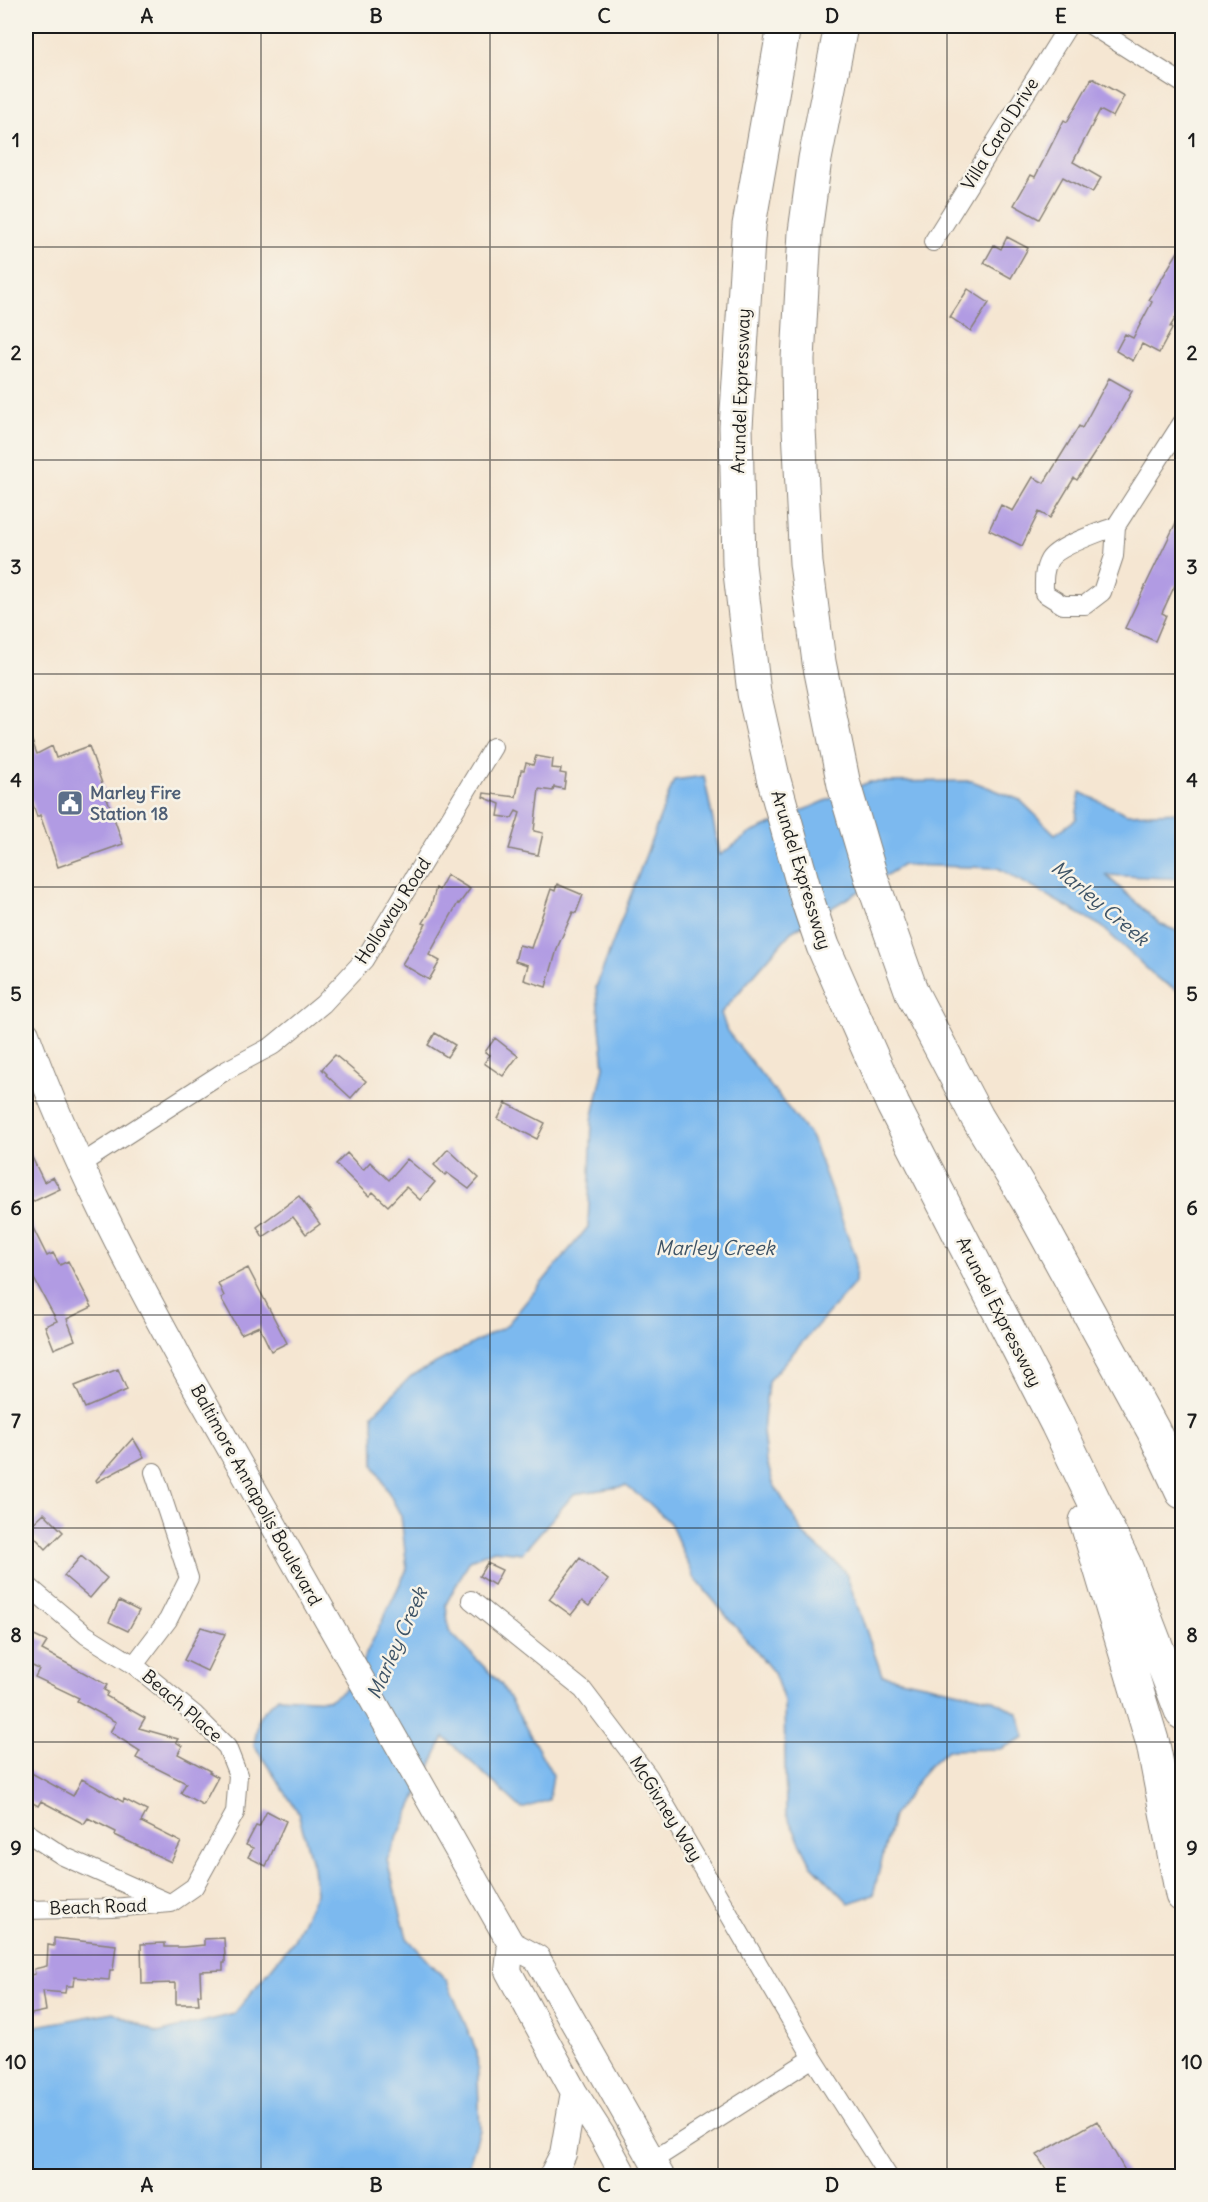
<svg xmlns="http://www.w3.org/2000/svg" width="1208" height="2202" font-family="Delius,sans-serif">
	<style>
		.water { fill: #7bb9ef; stroke: #4c6a86; stroke-width: 1.5 }
		.building { fill: #b19be3 }
		.lines { fill: none; stroke-linecap: round; stroke-linejoin: round }
		.street-casing { stroke: #888177; stroke-width: 20 }
		.secondary-casing { stroke: #888177; stroke-width: 28 }
		.highway-casing { stroke: #888177; stroke-width: 35 }
		.street { stroke: #fff; stroke-width: 18 }
		.secondary { stroke: #fff; stroke-width: 26 }
		.highway { stroke: #fff; stroke-width: 33 }
		.grid { fill: none; stroke: #1c1c1c; stroke-width: 1.5; stroke-opacity: 0.55 }
		.labels { text-anchor: middle; stroke-width: 5; stroke-linejoin: round; paint-order: stroke }
		.street-label { font-size: 18px; fill: #1c1c1c; stroke: #f7f3e8 }
		.service-label { font-size: 18px; font-weight: bold; fill: #4e5e75; stroke: #f7f3e8; text-anchor: start }
		.water-label { font-size: 20px; font-style: italic; fill: #3d5366; stroke: #f7f3e8 }
		.neatline { fill: none; stroke: #1c1c1c; stroke-width: 2 }
		.grid-label { font-size: 20px; text-anchor: middle; font-weight: bold; fill: #1c1c1c }
	</style>
	<rect width="100%" height="100%" fill="#f7f3e8"/>
	<filter id="ink" filterUnits="userSpaceOnUse"><feTurbulence type="fractalNoise" baseFrequency=".0167" numOctaves="2"/><feDisplacementMap in="SourceGraphic" scale="12" xChannelSelector="R" yChannelSelector="G"/><feConvolveMatrix kernelMatrix="1 2 1 2 8 2 1 2 1" color-interpolation-filters="sRGB"/></filter>
	<filter id="wash" filterUnits="userSpaceOnUse"><feTurbulence type="fractalNoise" baseFrequency=".008" numOctaves="4" result="noise"/><feDisplacementMap in="SourceGraphic" scale="24" xChannelSelector="R" yChannelSelector="G"/><feGaussianBlur stdDeviation="1.35" result="paint"/><feColorMatrix in="noise" values="0 0 0 0 0 0 0 0 0 0 0 0 0 0 0 0 0 1.4 0 .05"/><feComposite in="paint" operator="in"/></filter>
	<g filter="url(#wash)">
		<rect width="100%" height="100%" fill="#f5e6d2"/>
		<path class="water" d="M 704,776 L 720,855 L 751,833 L 869,782 L 972,781 L 1020,800 L 1055,834 L 1076,819 L 1080,792 L 1127,814 L 1181,812 L 1182,816 L 1182,879 L 1106,875 L 1160,924 L 1182,933 L 1182,993 L 1158,979 L 1101,926 L 998,868 L 903,865 L 791,932 L 721,1013 L 727,1031 L 812,1138 L 856,1258 L 855,1283 L 768,1381 L 763,1432 L 766,1458 L 773,1483 L 805,1536 L 845,1571 L 882,1675 L 992,1699 L 1018,1713 L 1025,1737 L 1001,1749 L 947,1750 L 927,1768 L 893,1816 L 873,1895 L 849,1903 L 811,1864 L 786,1814 L 784,1701 L 774,1673 L 694,1577 L 670,1523 L 649,1503 L 626,1486 L 574,1494 L 522,1553 L 494,1550 L 470,1560 L 446,1604 L 449,1631 L 501,1684 L 553,1775 L 549,1800 L 522,1809 L 444,1737 L 387,1860 L 407,1938 L 447,1981 L 477,2052 L 480,2130 L 465,2176 L 26,2176 L 26,2028 L 113,2012 L 158,2033 L 234,2014 L 294,1940 L 316,1893 L 313,1867 L 298,1812 L 254,1745 L 259,1716 L 278,1697 L 329,1700 L 351,1685 L 407,1569 L 401,1516 L 374,1465 L 373,1414 L 411,1376 L 506,1326 L 588,1227 L 592,1120 L 604,1067 L 596,987 L 674,780 Z"/>
		<g id="blocks">
			<path class="building" d="M 1092,78 L 1124,96 L 1113,117 L 1100,110 L 1073,162 L 1101,178 L 1092,193 L 1063,177 L 1039,219 L 1014,205 L 1031,175 L 1035,177 L 1064,120 L 1067,122 Z
				M 1007,237 L 1028,248 L 1011,278 L 984,263 L 994,245 L 1001,249 Z
				M 1182,245 L 1182,307 L 1170,327 L 1172,329 L 1159,353 L 1142,344 L 1133,361 L 1116,351 L 1125,334 L 1133,338 L 1152,302 L 1149,300 Z
				M 968,289 L 989,303 L 971,331 L 950,317 Z
				M 1109,378 L 1132,391 L 1115,422 L 1077,480 L 1074,478 L 1050,518 L 1039,512 L 1022,546 L 989,530 L 1001,505 L 1013,511 L 1033,477 L 1044,483 L 1079,426 L 1082,428 Z
				M 1182,510 L 1182,589 L 1175,585 L 1162,613 L 1166,615 L 1155,641 L 1125,628 Z
				M 26,728 L 27,728 L 37,754 L 52,746 L 56,758 L 89,746 L 123,844 L 58,867 L 40,815 L 37,817 L 26,784 Z
				M 536,756 L 553,759 L 552,768 L 561,769 L 560,773 L 566,774 L 564,789 L 554,787 L 553,791 L 539,789 L 534,831 L 543,833 L 538,855 L 509,849 L 520,813 L 516,811 L 512,818 L 498,816 L 500,804 L 483,797 L 484,793 L 516,797 L 521,770 L 524,770 L 526,763 L 533,765 Z
				M 447,875 L 470,889 L 459,904 L 458,903 L 429,955 L 440,961 L 429,980 L 402,964 L 426,924 L 423,923 L 429,913 L 436,888 L 439,890 Z
				M 557,884 L 583,895 L 576,913 L 573,912 L 558,946 L 546,987 L 524,980 L 528,965 L 515,961 L 519,945 L 531,948 L 551,889 L 555,891 Z
				M 435,1033 L 455,1045 L 447,1057 L 428,1045 Z
				M 495,1038 L 518,1056 L 503,1076 L 484,1063 L 490,1055 L 485,1052 Z
				M 335,1055 L 366,1081 L 351,1098 L 326,1075 L 327,1074 L 322,1069 Z
				M 506,1103 L 545,1123 L 537,1139 L 498,1119 Z
				M 26,1145 L 44,1182 L 53,1177 L 60,1189 L 26,1205 Z
				M 448,1149 L 479,1178 L 469,1189 L 447,1173 L 445,1175 L 434,1165 Z
				M 347,1153 L 361,1168 L 364,1169 L 370,1162 L 389,1180 L 407,1159 L 435,1182 L 420,1200 L 406,1187 L 388,1206 L 373,1192 L 369,1196 L 336,1164 Z
				M 299,1196 L 320,1224 L 306,1234 L 293,1217 L 263,1237 L 257,1227 Z
				M 26,1214 L 47,1256 L 53,1253 L 60,1265 L 68,1261 L 92,1307 L 67,1319 L 75,1340 L 54,1349 L 45,1326 L 57,1321 L 26,1264 Z
				M 248,1268 L 287,1343 L 271,1351 L 259,1326 L 241,1334 L 221,1298 L 224,1296 L 218,1283 Z
				M 118,1369 L 127,1390 L 85,1408 L 75,1386 Z
				M 133,1438 L 144,1457 L 97,1482 L 96,1480 Z
				M 44,1513 L 63,1532 L 46,1549 L 27,1529 Z
				M 81,1556 L 107,1578 L 90,1598 L 64,1576 Z
				M 580,1558 L 608,1580 L 589,1606 L 582,1601 L 571,1615 L 549,1599 Z
				M 487,1563 L 502,1570 L 494,1585 L 479,1576 Z
				M 119,1601 L 139,1611 L 128,1631 L 109,1622 Z
				M 201,1627 L 225,1634 L 207,1671 L 184,1660 Z
				M 26,1632 L 47,1642 L 42,1650 L 107,1685 L 104,1690 L 108,1692 L 106,1696 L 145,1718 L 139,1728 L 178,1739 L 176,1742 L 182,1746 L 178,1754 L 210,1771 L 209,1772 L 218,1777 L 203,1805 L 181,1793 L 186,1783 L 136,1758 L 140,1751 L 110,1732 L 116,1722 L 77,1701 L 79,1698 L 35,1677 L 39,1669 L 26,1663 Z
				M 26,1770 L 73,1796 L 82,1779 L 123,1802 L 124,1799 L 147,1811 L 141,1822 L 181,1842 L 171,1862 L 115,1835 L 116,1832 L 88,1818 L 84,1824 L 41,1801 L 38,1806 L 26,1799 Z
				M 267,1811 L 286,1821 L 266,1866 L 248,1857 L 253,1848 L 246,1845 L 256,1826 L 259,1827 Z
				M 54,1938 L 116,1945 L 113,1970 L 110,1970 L 109,1980 L 74,1977 L 73,1986 L 66,1986 L 65,1993 L 43,1991 L 46,2011 L 26,2015 L 26,1976 L 35,1974 L 34,1969 L 47,1966 L 48,1945 L 54,1946 Z
				M 224,1938 L 225,1958 L 225,1963 L 223,1963 L 223,1970 L 200,1971 L 201,1995 L 198,1995 L 199,2004 L 176,2004 L 176,1983 L 142,1984 L 141,1944 L 165,1943 L 165,1947 L 183,1947 L 204,1945 L 204,1939 Z
				M 1097,2121 L 1128,2176 L 1050,2176 L 1037,2155 Z"/>
		</g>
	</g>
	<g filter="url(#ink)">
		<use href="#blocks" fill-opacity="0" stroke="#888177" stroke-width="1.5"/>
		<g class="lines">
			<defs>
				<path id="street" d="M 1092,26 L 1182,83
					M 933,242 L 1068,26
					M 1116,526 C 1101,532 1057,546 1049,560 C 1043,571 1044,581 1044,593 L 1063,605 L 1085,605 L 1102,592 L 1114,556 L 1116,526 L 1182,423
					M 81,1164 L 225,1071 L 272,1046 L 323,1004 L 364,960 L 493,747
					M 26,1584 L 86,1635 L 134,1665 L 195,1715 L 227,1747 L 238,1775 L 235,1813 L 194,1887 L 171,1903 L 112,1908 L 26,1910
					M 471,1600 L 583,1690 L 649,1777 L 813,2058 L 888,2176
					M 134,1665 L 168,1620 L 189,1578 L 154,1472
					M 26,1832 L 63,1856 L 169,1903
					M 652,2161 L 813,2058"/>
				<path id="secondary" d="M 26,1034 C 70,1154 130,1269 192,1381 L 511,1944 L 537,1958 L 661,2176
					M 511,1944 L 508,1971 L 574,2092 L 603,2137 L 624,2176
					M 552,2176 L 563,2154 L 574,2092"/>
				<path id="highway" d="M 784,26 L 749,225 L 736,427 L 739,564 L 754,693 L 773,777 L 807,899 L 823,946 L 893,1105 L 1057,1424 L 1125,1565 L 1182,1713
					M 841,26 L 815,159 L 805,232 L 798,359 L 799,429 L 806,563 L 819,662 L 844,785 L 871,877 L 912,993 L 977,1117 L 1029,1203 L 1153,1430 L 1182,1492
					M 1086,1521 L 1153,1744 L 1182,1895"/>
			</defs>
			<use href="#street" class="street-casing"/>
			<use href="#secondary" class="secondary-casing"/>
			<use href="#highway" class="highway-casing"/>
			<use href="#street" class="street"/>
			<use href="#secondary" class="secondary"/>
			<use href="#highway" class="highway"/>
		</g>
	</g>
	<path class="grid" d="M 261,26 L 261,2176M 490,26 L 490,2176M 718,26 L 718,2176M 947,26 L 947,2176M 26,247 L 1182,247M 26,460 L 1182,460M 26,674 L 1182,674M 26,887 L 1182,887M 26,1101 L 1182,1101M 26,1315 L 1182,1315M 26,1528 L 1182,1528M 26,1742 L 1182,1742M 26,1955 L 1182,1955"/>
	<defs>
		<symbol id="civic-square" viewBox="-11 -11 22 22"><rect x="-9" y="-9" width="18" height="18" rx="4" fill="#5c6f8a" stroke="#f7f3e8"/><path d="M-.6-6.5H3V-4.5H.6V-3L4-1V1h2V6H-6V1h2V-1L-.6-3ZM-1.2 2.5V6h2.4V2.5Z" fill="#fff"/></symbol>
	</defs>
	<g fill-rule="evenodd">
		<use href="#civic-square" x="55" y="788" width="30" height="30"/>
	</g>
	<g class="labels">
		<g class="street-label">
			<text transform="translate(1000 134) rotate(-58)" y="6">Villa Carol Drive</text>
			<text transform="translate(741 391) rotate(-88)" y="6">Arundel Expressway</text>
			<text transform="translate(801 870) rotate(73)" y="6">Arundel Expressway</text>
			<text transform="translate(393 911) rotate(-57)" y="6">Holloway Road</text>
			<text transform="translate(999 1312) rotate(63)" y="6">Arundel Expressway</text>
			<text transform="translate(256 1495) rotate(61)" y="6">Baltimore Annapolis Boulevard</text>
			<text transform="translate(182 1706) rotate(41)" y="6">Beach Place</text>
			<text transform="translate(666 1809) rotate(58)" y="6">McGivney Way</text>
			<text transform="translate(98 1907) rotate(-2)" y="6">Beach Road</text>
		</g>
		<g class="service-label">
			<text x="90" y="799">Marley Fire<tspan x="90" dy="21">Station 18</tspan></text>
		</g>
		<g class="water-label">
			<text transform="translate(1100 903) rotate(40)" y="7">Marley Creek</text>
			<text x="715" y="1255">Marley Creek</text>
			<text transform="translate(397 1643) rotate(-66)" y="7">Marley Creek</text>
		</g>
	</g>
	<rect width="1208" height="2202" fill="none" stroke="#f7f3e8" stroke-width="66"/>
	<rect x="33" y="33" width="1142" height="2136" class="neatline"/>
	<g class="grid-label">
		<text x="147" y="23">A</text>
		<text x="376" y="23">B</text>
		<text x="604" y="23">C</text>
		<text x="832" y="23">D</text>
		<text x="1061" y="23">E</text>
		<text x="16" y="147">1</text>
		<text x="1192" y="147">1</text>
		<text x="16" y="360">2</text>
		<text x="1192" y="360">2</text>
		<text x="16" y="574">3</text>
		<text x="1192" y="574">3</text>
		<text x="16" y="787">4</text>
		<text x="1192" y="787">4</text>
		<text x="16" y="1001">5</text>
		<text x="1192" y="1001">5</text>
		<text x="16" y="1215">6</text>
		<text x="1192" y="1215">6</text>
		<text x="16" y="1428">7</text>
		<text x="1192" y="1428">7</text>
		<text x="16" y="1642">8</text>
		<text x="1192" y="1642">8</text>
		<text x="16" y="1855">9</text>
		<text x="1192" y="1855">9</text>
		<text x="16" y="2069">10</text>
		<text x="1192" y="2069">10</text>
		<text x="147" y="2192">A</text>
		<text x="376" y="2192">B</text>
		<text x="604" y="2192">C</text>
		<text x="832" y="2192">D</text>
		<text x="1061" y="2192">E</text>
	</g>
</svg>
